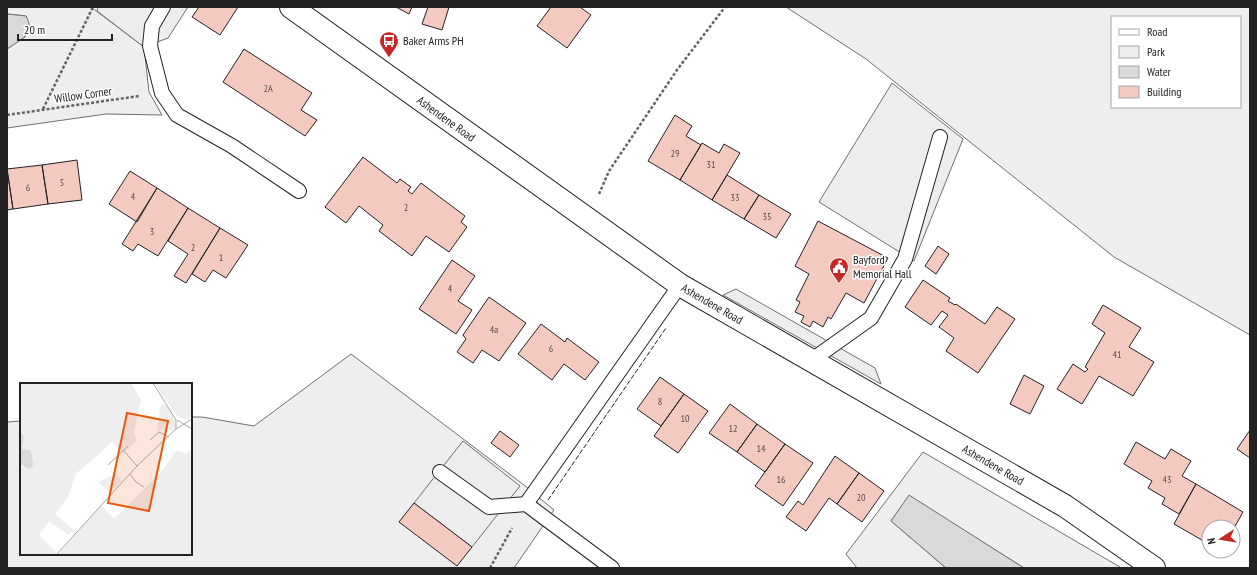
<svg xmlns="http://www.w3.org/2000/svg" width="1257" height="575" font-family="'PT Sans Narrow',sans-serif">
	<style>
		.green { fill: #eee; stroke: #6f6f6f; fill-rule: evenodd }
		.parking { fill: #ededed; stroke: #6f6f6f }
		.water { fill: #d9d9d9; stroke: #6f6f6f }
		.building { fill: #f3c9c0; stroke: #222 }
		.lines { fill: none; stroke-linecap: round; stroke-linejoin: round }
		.lane-casing { stroke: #222; stroke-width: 16 }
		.secondary-casing { stroke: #222; stroke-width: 24 }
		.path { stroke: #646464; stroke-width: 2.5; stroke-dasharray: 3 2; stroke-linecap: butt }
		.lane { stroke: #fff; stroke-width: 14 }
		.secondary { stroke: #fff; stroke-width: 22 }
		.fence { stroke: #222; stroke-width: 1; stroke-dasharray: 5 2; stroke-linecap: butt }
		.labels { text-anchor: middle; stroke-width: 3; stroke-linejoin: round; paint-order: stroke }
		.number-label { font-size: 10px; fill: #564c4a }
		.poi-label { font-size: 12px; fill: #222; stroke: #fff; text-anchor: start }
		.street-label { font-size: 12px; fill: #222; stroke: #fff }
		.inset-road { fill: none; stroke: #a7a7a7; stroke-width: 1 }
		.view { fill: #e8590c; fill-opacity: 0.15; stroke: #e8590c; stroke-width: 2 }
		.inset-edge { fill: none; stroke: #222; stroke-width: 2 }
	</style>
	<rect width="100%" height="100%" fill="#fff"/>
	<path class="green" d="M 7,7 L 91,7 L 144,47 L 149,92 L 162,115 L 106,114 L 7,128 L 7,49 L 25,37 L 26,16 L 7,14 Z
		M 786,7 L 1250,7 L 1250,335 L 1114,257 L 866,59 ZM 1112,17 L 1240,17 L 1240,107 L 1112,107 Z
		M 351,354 L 524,485 L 554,510 L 514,568 L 7,568 L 7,422 L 21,421 L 21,554 L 191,554 L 191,417 L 202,417 L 254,426 Z
		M 923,452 L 1120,567 L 1120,568 L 1024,568 L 909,496 L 891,521 L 946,568 L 857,568 L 846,554 Z"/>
	<path class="parking" d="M 98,7 L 188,7 L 168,38 L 144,47 L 97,11 Z
		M 892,83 L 963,139 L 914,261 L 819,202 Z
		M 736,289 L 875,368 L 881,384 L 723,295 Z
		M 463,441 L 520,486 L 472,547 L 414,503 Z"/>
	<path class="water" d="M 7,14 L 26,16 C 36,34 20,40 7,49 Z
		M 909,495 L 1024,568 L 946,568 L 891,521 Z"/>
	<path class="building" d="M 199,7 L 238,7 L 220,35 L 192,17 Z
		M 396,7 L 412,7 L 409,14 Z
		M 428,7 L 449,7 L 442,30 L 422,24 Z
		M 551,7 L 580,7 L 591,15 L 567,48 L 537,26 Z
		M 244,49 L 312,93 L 301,110 L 317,120 L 305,136 L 223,82 Z
		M 675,115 L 692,126 L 686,136 L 701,145 L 680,180 L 648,161 Z
		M 702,143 L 719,153 L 724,144 L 740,153 L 712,200 L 680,180 Z
		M 363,157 L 397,183 L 400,179 L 411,187 L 408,191 L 412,194 L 421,183 L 465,216 L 461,222 L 467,227 L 449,252 L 426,236 L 412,256 L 379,231 L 383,225 L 359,206 L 346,223 L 325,207 Z
		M 77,160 L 82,200 L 48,204 L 42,165 Z
		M 42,165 L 48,204 L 13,209 L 7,169 Z
		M 7,169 L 13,209 L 7,210 Z
		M 130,171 L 157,188 L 137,222 L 109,204 Z
		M 727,175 L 759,195 L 744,219 L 712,200 Z
		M 157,188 L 188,208 L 158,256 L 138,244 L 133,251 L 122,244 Z
		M 759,195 L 791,214 L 776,238 L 744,219 Z
		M 188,208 L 220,228 L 186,283 L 174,276 L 188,254 L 168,241 Z
		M 818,221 L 888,258 L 864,303 L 846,293 L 831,319 L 828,317 L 823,327 L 813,321 L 810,327 L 801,322 L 804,316 L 795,312 L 800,302 L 796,300 L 809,274 L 795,266 Z
		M 220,228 L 248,245 L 226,278 L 213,270 L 205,282 L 192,274 Z
		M 938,246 L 949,254 L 936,274 L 925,266 Z
		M 452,260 L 475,276 L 458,301 L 472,310 L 456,334 L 419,309 Z
		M 923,280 L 950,298 L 948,301 L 955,305 L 956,304 L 985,324 L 997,307 L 1015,319 L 978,373 L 946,351 L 954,338 L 939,327 L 948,315 L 942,311 L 931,325 L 905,307 Z
		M 489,297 L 526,323 L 499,361 L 482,350 L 473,363 L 457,352 L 466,339 L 463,335 Z
		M 1103,305 L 1141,328 L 1129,347 L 1154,362 L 1133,396 L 1099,376 L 1082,404 L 1057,389 L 1073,364 L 1085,372 L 1088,369 L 1085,367 L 1105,333 L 1092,324 Z
		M 541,324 L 565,342 L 567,338 L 599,362 L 585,380 L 564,364 L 552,380 L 518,354 Z
		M 1024,375 L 1044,386 L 1030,414 L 1010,404 Z
		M 660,377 L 684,394 L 661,426 L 637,409 Z
		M 684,394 L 708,411 L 678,453 L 654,436 Z
		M 730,404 L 757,424 L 737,452 L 709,433 Z
		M 757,424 L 785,444 L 765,472 L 737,452 Z
		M 1250,430 L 1250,458 L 1237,449 Z
		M 500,431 L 519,445 L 510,457 L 491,443 Z
		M 1136,442 L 1165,459 L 1171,449 L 1191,461 L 1182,476 L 1196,484 L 1179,514 L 1162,504 L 1165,498 L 1148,488 L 1152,481 L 1124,464 Z
		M 785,444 L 813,463 L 783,506 L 755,486 Z
		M 835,456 L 859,473 L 837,504 L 829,498 L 806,531 L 786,517 L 798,501 L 803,505 Z
		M 859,473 L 884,491 L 862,522 L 837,504 Z
		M 1196,484 L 1243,512 L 1233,530 L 1233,527 L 1209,527 L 1209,539 L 1207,543 L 1174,524 Z
		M 414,503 L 472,547 L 457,566 L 399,522 Z"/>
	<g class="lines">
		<defs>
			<path id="lane" d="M 163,7 L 152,26 L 150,46 L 162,93 L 177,115 L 232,146 L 299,191
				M 812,360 L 871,318 L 905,259 L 940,137
				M 440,472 L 489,507 L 526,504 L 612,568
				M 526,504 L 680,285"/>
			<path id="secondary" d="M 291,7 L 680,285 L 1065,506 L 1154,568"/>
		</defs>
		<use href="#lane" class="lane-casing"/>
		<use href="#secondary" class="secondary-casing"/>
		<path class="path" d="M 43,109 L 93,7
			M 7,115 L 139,96
			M 599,194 L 609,171 L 677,70 L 725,7
			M 490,568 L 512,528"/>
		<use href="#lane" class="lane"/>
		<use href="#secondary" class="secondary"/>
		<path class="fence" d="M 548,500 L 666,328"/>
	</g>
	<defs>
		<symbol id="bus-pin" viewBox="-11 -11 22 30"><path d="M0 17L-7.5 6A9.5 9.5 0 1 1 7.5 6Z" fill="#c62828" stroke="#fff"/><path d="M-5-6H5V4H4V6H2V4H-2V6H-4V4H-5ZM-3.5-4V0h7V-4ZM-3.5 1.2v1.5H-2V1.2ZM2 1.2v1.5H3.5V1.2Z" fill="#fff"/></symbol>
		<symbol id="civic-pin" viewBox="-11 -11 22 30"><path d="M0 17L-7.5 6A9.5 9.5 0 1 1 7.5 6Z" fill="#c62828" stroke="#fff"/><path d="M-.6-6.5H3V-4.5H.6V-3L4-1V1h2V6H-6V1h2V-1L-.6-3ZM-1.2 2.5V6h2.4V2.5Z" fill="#fff"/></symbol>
	</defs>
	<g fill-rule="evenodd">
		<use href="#bus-pin" x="378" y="30" width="22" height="30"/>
		<use href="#civic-pin" x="828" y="256" width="22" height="30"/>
	</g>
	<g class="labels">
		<g class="number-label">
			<text x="268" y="92">2A</text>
			<text x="675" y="157">29</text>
			<text x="711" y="168">31</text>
			<text x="62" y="186">5</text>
			<text x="28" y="191">6</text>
			<text x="133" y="200">4</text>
			<text x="735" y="201">33</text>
			<text x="406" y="211">2</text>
			<text x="767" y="220">35</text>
			<text x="152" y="235">3</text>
			<text x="193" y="251">2</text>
			<text x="221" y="261">1</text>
			<text x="450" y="292">4</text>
			<text x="494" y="333">4a</text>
			<text x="551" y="352">6</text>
			<text x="1117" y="358">41</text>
			<text x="660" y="405">8</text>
			<text x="685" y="422">10</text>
			<text x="733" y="432">12</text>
			<text x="761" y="452">14</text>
			<text x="781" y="483">16</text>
			<text x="1167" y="483">43</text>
			<text x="861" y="501">20</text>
		</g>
		<g class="poi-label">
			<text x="403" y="45">Baker Arms PH</text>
			<text x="853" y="264">Bayford<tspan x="853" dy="14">Memorial Hall</tspan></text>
		</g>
		<g class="street-label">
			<text transform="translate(83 95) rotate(-8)" y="4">Willow Corner</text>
			<text transform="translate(446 119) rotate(36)" y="4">Ashendene Road</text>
			<text transform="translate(712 304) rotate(30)" y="4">Ashendene Road</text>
			<text transform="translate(993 465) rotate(30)" y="4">Ashendene Road</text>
		</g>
	</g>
	<g transform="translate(20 383)">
		<rect width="172" height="172" fill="#fff"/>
		<path d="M 0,0 L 111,0 L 121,17 L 114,50 L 117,58 L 103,70 L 92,59 L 56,91 L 48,114 L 35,131 L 54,147 L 48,152 L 29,138 L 19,152 L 36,169 L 34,172 L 0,172 L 0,81 L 4,85 L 2,66 L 4,54 L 0,48 ZM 134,0 L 172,0 L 172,34 L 167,37 L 157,33 ZM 143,21 L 147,23 L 155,37 L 156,44 L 152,48 L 146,45 L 137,48 L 140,25 ZM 157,67 L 166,71 L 168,68 L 172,68 L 172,172 L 37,172 L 81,122 L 94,136 L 142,88 ZM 96,91 L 102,98 L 90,110 L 78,99 Z" fill="#eee"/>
		<path d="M 0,48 L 4,54 L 2,66 L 10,67 L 12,72 L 13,82 L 10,86 L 0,81 Z" fill="#d9d9d9"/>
		<path class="inset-road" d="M 133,0 L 156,37 L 156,46M 157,37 L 172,46M 130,57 L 139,49 L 149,54M 104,68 L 117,83M 88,82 L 108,63M 110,91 L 116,99 L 124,104M 36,172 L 117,83 L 156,46 L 172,36"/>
		<path class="view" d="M 107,30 L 148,38 L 129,128 L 88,120 Z"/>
		<rect width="172" height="172" class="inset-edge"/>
	</g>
	<rect width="1257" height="575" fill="none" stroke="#222222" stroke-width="16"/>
	<rect x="1111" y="16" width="130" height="92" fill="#ffffff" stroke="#a7a7a7"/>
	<rect x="1119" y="29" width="20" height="6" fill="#ffffff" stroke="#a7a7a7"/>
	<text x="1147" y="36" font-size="12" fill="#222222">Road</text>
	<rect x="1119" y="46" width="20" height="12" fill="#eeeeee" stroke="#a7a7a7"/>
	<text x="1147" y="56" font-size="12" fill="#222222">Park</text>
	<rect x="1119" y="66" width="20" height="12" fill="#d9d9d9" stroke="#a7a7a7"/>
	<text x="1147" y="76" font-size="12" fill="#222222">Water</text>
	<rect x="1119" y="86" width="20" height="12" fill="#f3c9c0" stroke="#a7a7a7"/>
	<text x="1147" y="96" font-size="12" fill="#222222">Building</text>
	<g transform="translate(1221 539) rotate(258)"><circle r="19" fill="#ffffff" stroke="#a7a7a7"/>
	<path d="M0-3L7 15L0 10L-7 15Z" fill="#c62828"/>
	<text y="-6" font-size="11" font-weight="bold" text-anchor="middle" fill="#222222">N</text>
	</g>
	<path d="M18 34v6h94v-6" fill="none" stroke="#222222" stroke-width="2"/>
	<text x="24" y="34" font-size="12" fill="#222222" stroke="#ffffff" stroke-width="3" paint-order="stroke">20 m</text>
</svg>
